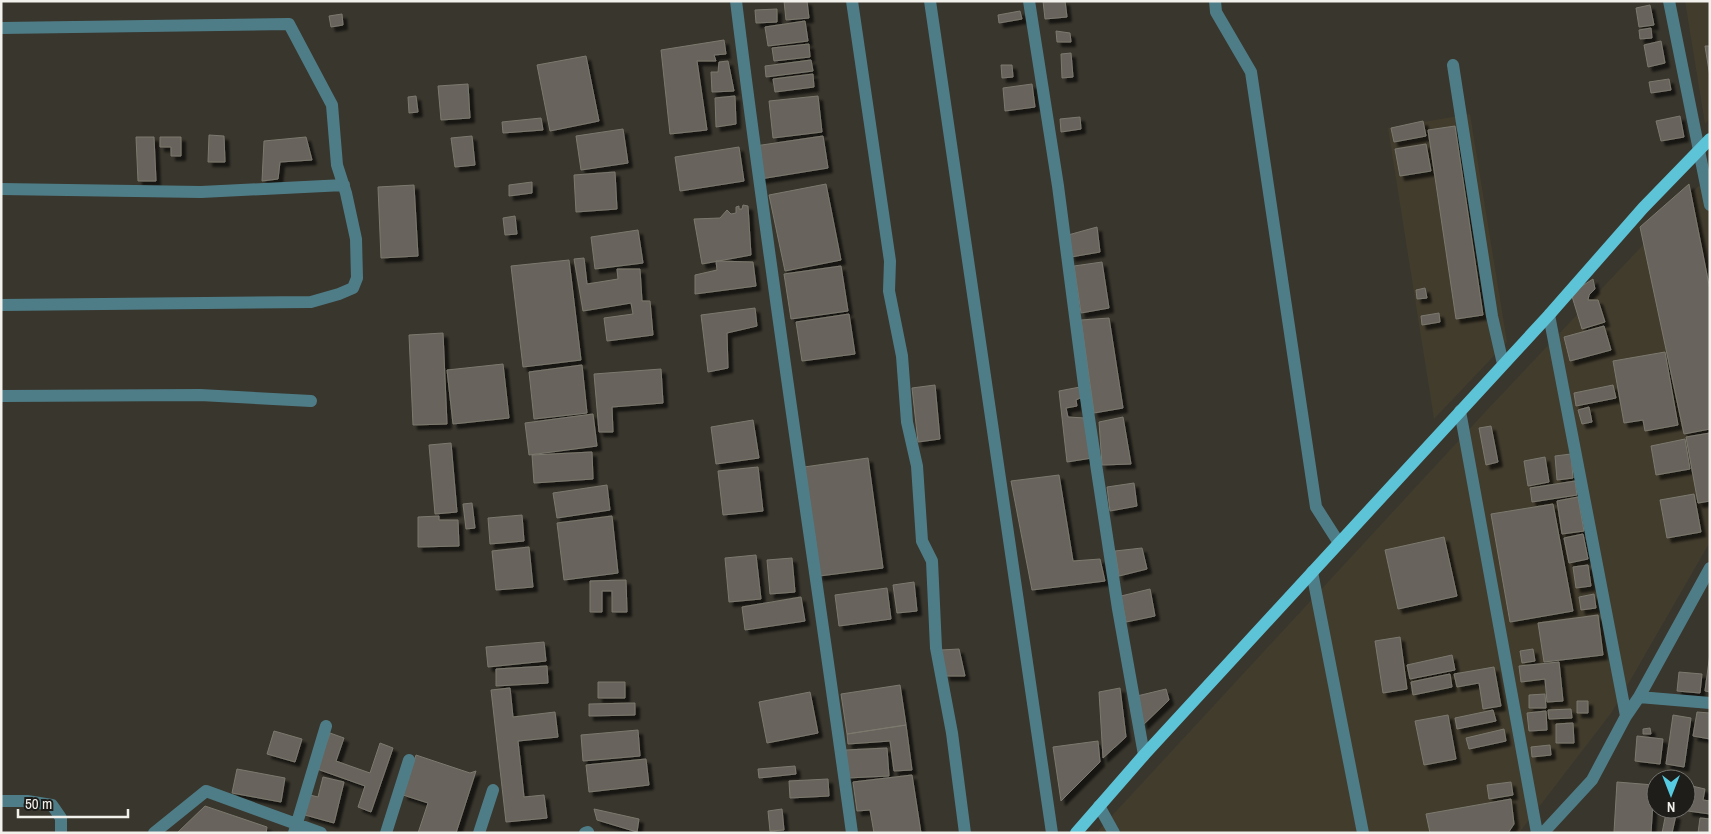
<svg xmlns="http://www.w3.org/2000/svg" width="1711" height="834" font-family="'Archivo Narrow',sans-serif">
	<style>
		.built { fill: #423c2d }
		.building { fill: #68645b; stroke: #7c796f; filter: url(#shadow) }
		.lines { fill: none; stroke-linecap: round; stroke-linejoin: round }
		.minor { stroke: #4f7d87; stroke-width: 12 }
		.major { stroke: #5dc3d7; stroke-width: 12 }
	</style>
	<defs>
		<filter id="shadow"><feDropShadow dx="4.5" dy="4.5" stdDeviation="1" flood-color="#0009"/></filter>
	</defs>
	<rect width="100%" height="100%" fill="#39362d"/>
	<path class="built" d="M 1685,1 L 1710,1 L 1710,118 L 1705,124 Z
		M 1470,114 L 1507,342 L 1434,419 L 1388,128 Z
		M 1710,174 L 1710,542 L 1612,712 L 1519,833 L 1096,833 L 1486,411 Z"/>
	<path class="building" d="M 784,1 L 807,1 L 809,18 L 786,20 Z
		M 1043,1 L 1065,1 L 1067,17 L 1045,19 Z
		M 1650,5 L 1654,25 L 1639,27 L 1636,8 Z
		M 777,9 L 777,22 L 756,23 L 755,10 Z
		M 1020,11 L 1022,19 L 999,23 L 998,15 Z
		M 342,14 L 343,25 L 331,27 L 329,16 Z
		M 805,21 L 808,41 L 768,46 L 765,27 Z
		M 1651,28 L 1652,38 L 1640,39 L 1639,30 Z
		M 1056,31 L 1070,33 L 1071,42 L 1057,42 Z
		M 724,40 L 726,54 L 714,55 L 716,61 L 697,61 L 707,130 L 670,134 L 661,50 Z
		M 1661,41 L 1665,63 L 1648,67 L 1644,45 Z
		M 809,44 L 810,57 L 774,61 L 772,48 Z
		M 1705,46 L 1710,46 L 1710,77 Z
		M 1071,53 L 1073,77 L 1062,78 L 1061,54 Z
		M 586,56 L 599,121 L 550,131 L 537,65 Z
		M 811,60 L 813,71 L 766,77 L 765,66 Z
		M 728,61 L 734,91 L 712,92 L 711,72 L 718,72 L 719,62 Z
		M 1001,65 L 1012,65 L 1013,77 L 1002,78 Z
		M 813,74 L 814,87 L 775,92 L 773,79 Z
		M 1669,79 L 1671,90 L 1651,93 L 1649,82 Z
		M 468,84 L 470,118 L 441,120 L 438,86 Z
		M 1032,84 L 1035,107 L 1005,111 L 1003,88 Z
		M 416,96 L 418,112 L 409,113 L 408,97 Z
		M 735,96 L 736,124 L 716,127 L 715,98 Z
		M 818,96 L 822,132 L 773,138 L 769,101 Z
		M 1680,116 L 1684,137 L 1661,141 L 1656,121 Z
		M 1080,117 L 1081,129 L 1061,132 L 1060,119 Z
		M 541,118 L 543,130 L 503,133 L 502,122 Z
		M 1423,121 L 1426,136 L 1394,142 L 1391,128 Z
		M 1455,126 L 1483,315 L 1456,319 L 1428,130 Z
		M 623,129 L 628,163 L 581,170 L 576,136 Z
		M 209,135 L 224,136 L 225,162 L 208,162 Z
		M 472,136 L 475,165 L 455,167 L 451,138 Z
		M 823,136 L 828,168 L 760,179 L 755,146 Z
		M 136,137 L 154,137 L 156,181 L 138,181 Z
		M 160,137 L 181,137 L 181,156 L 171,156 L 171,147 L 160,147 Z
		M 306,137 L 312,160 L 280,162 L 278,179 L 262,181 L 264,141 Z
		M 1426,144 L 1431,171 L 1400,176 L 1395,149 Z
		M 739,147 L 744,181 L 680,191 L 675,157 Z
		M 615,172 L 617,209 L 576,212 L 574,175 Z
		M 532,182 L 532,193 L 509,196 L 509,185 Z
		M 826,184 L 841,260 L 785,271 L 769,195 Z
		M 1689,184 L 1710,290 L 1710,429 L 1684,434 L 1640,227 Z
		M 414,185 L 418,256 L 381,258 L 378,187 Z
		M 743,205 L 748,206 L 751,255 L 702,264 L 694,219 L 720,218 L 727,210 L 731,214 L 736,213 L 736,207 L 739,206 L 739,209 L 742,209 Z
		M 515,216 L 517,234 L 505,235 L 503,218 Z
		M 1097,227 L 1100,252 L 1071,257 L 1068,235 Z
		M 638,230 L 643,263 L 595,269 L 591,237 Z
		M 584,258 L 587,284 L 618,279 L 617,269 L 640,269 L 642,301 L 650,301 L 653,335 L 607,341 L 604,318 L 633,314 L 631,303 L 583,311 L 574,259 Z
		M 569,260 L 581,360 L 523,367 L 511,266 Z
		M 716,261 L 753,262 L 756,286 L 695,294 L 695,275 L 717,270 Z
		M 1102,262 L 1109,308 L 1081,313 L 1074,266 Z
		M 841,266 L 848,311 L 791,319 L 784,274 Z
		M 1593,279 L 1595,289 L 1589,295 L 1588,300 L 1598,300 L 1605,322 L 1582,329 L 1571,293 Z
		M 1425,288 L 1427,298 L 1417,299 L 1416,290 Z
		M 755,308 L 757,326 L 727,333 L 728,368 L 708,372 L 701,315 Z
		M 1439,313 L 1440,322 L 1422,325 L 1421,316 Z
		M 849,314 L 855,354 L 802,361 L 796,322 Z
		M 1109,318 L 1123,408 L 1094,413 L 1081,320 Z
		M 1604,326 L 1611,350 L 1570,361 L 1564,337 Z
		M 443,333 L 447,424 L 413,425 L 409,335 Z
		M 1665,352 L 1678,425 L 1645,431 L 1643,420 L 1624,423 L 1613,361 Z
		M 503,364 L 509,418 L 453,424 L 447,370 Z
		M 582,365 L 587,413 L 534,419 L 529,372 Z
		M 661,369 L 663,403 L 612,407 L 613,432 L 599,432 L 594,374 Z
		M 935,385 L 940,439 L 918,442 L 912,388 Z
		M 1613,385 L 1616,398 L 1576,406 L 1574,393 Z
		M 1080,387 L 1082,397 L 1076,400 L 1077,406 L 1066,408 L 1068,417 L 1085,418 L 1092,458 L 1067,462 L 1059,391 Z
		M 1589,407 L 1592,422 L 1582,424 L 1578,410 Z
		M 593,414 L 597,446 L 529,455 L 525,423 Z
		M 1123,417 L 1131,464 L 1102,465 L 1099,422 Z
		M 753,420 L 759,458 L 716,464 L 711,427 Z
		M 1491,426 L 1498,462 L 1486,465 L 1479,428 Z
		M 1710,433 L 1710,501 L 1698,503 L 1686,437 Z
		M 1685,439 L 1690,469 L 1656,475 L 1651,446 Z
		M 451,443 L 457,512 L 435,514 L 429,445 Z
		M 592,452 L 593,479 L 534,483 L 532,455 Z
		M 1571,454 L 1573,478 L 1557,480 L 1555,456 Z
		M 1545,457 L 1549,482 L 1528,486 L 1524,461 Z
		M 868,458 L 883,568 L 819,576 L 804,467 Z
		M 758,467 L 763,511 L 723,515 L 718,471 Z
		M 1059,475 L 1073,561 L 1100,559 L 1105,581 L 1032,590 L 1011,481 Z
		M 1575,481 L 1577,495 L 1532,502 L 1530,488 Z
		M 1134,483 L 1137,506 L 1110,511 L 1107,487 Z
		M 607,485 L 610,510 L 557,518 L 553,493 Z
		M 1694,494 L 1701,532 L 1667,538 L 1660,500 Z
		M 1578,497 L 1584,531 L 1562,534 L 1557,501 Z
		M 472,503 L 475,528 L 466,529 L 463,504 Z
		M 1553,504 L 1573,611 L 1510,622 L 1491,514 Z
		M 522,515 L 524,541 L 490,544 L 488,518 Z
		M 439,516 L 439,520 L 458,520 L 459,546 L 418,547 L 418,517 Z
		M 612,516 L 618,573 L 564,580 L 557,523 Z
		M 1583,534 L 1588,559 L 1569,563 L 1564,538 Z
		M 1444,537 L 1457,596 L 1398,609 L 1385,550 Z
		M 529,547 L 533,587 L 496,590 L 492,551 Z
		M 1142,548 L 1147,569 L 1119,576 L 1115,551 Z
		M 756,555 L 761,599 L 729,602 L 725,558 Z
		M 792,558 L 795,592 L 770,594 L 767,560 Z
		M 1588,565 L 1591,586 L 1576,588 L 1573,567 Z
		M 626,580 L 627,612 L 612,612 L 612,591 L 602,591 L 602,612 L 590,612 L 590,581 Z
		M 914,582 L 917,611 L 897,613 L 893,585 Z
		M 887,588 L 891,619 L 839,626 L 835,595 Z
		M 1150,589 L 1155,616 L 1126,622 L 1121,596 Z
		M 1594,594 L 1596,608 L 1581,610 L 1579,597 Z
		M 801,597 L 805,621 L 745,630 L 742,607 Z
		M 1598,615 L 1603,655 L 1544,662 L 1538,623 Z
		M 1400,637 L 1407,689 L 1383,693 L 1375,641 Z
		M 544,642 L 546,661 L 488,667 L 486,647 Z
		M 959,649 L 965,676 L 946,676 L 941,650 Z
		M 1533,649 L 1535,661 L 1522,663 L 1520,651 Z
		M 1710,653 L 1710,692 L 1705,691 Z
		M 1452,655 L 1455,670 L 1410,679 L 1407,665 Z
		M 1559,662 L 1563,701 L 1547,702 L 1545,679 L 1521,682 L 1519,666 Z
		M 547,666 L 548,683 L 496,686 L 496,669 Z
		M 1494,667 L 1501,706 L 1483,709 L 1479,683 L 1457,687 L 1454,674 Z
		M 1679,672 L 1702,674 L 1700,693 L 1677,691 Z
		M 1450,674 L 1452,687 L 1413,695 L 1411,682 Z
		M 598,682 L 625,682 L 625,698 L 598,698 Z
		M 900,685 L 906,725 L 847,734 L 841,694 Z
		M 510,688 L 513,717 L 555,712 L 558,737 L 518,741 L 524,797 L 544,795 L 547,818 L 506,822 L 491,690 Z
		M 1120,688 L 1126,737 L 1103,758 L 1099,692 Z
		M 1166,689 L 1169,700 L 1143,725 L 1137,696 Z
		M 810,692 L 818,733 L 767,743 L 759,702 Z
		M 1545,694 L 1546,708 L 1529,708 L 1529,695 Z
		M 1577,701 L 1588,701 L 1588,713 L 1577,713 Z
		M 635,703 L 635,715 L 589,716 L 589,704 Z
		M 1571,709 L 1572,718 L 1549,719 L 1548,710 Z
		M 1493,710 L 1496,721 L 1457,729 L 1455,718 Z
		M 1546,711 L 1547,730 L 1529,731 L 1527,713 Z
		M 1697,712 L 1710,713 L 1710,739 L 1693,736 Z
		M 1448,715 L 1456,759 L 1424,765 L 1415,721 Z
		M 1673,715 L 1691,718 L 1684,767 L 1666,764 Z
		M 1573,723 L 1574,743 L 1556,743 L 1556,724 Z
		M 906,725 L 912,770 L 894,771 L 890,741 L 848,744 L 847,734 Z
		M 1650,728 L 1651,734 L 1643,734 L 1643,729 Z
		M 1504,729 L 1506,741 L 1469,749 L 1466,738 Z
		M 638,730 L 640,756 L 583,761 L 581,735 Z
		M 274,731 L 302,739 L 295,762 L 267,754 Z
		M 330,733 L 344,738 L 336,761 L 370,773 L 380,743 L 393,748 L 371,812 L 358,807 L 365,786 L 317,769 Z
		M 1637,736 L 1663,739 L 1660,764 L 1635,761 Z
		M 1098,741 L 1100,762 L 1061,801 L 1053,747 Z
		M 1550,745 L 1551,755 L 1532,757 L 1531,747 Z
		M 887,748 L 889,776 L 847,778 L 846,750 Z
		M 416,755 L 470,773 L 476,771 L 456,833 L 418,833 L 428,803 L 403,795 Z
		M 646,759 L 649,785 L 589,792 L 586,765 Z
		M 795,766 L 796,774 L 759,778 L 758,769 Z
		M 237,769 L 285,778 L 281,802 L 232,793 Z
		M 912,775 L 921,833 L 874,833 L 870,810 L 857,811 L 853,782 Z
		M 323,777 L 344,782 L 334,823 L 305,815 L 310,795 L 318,797 Z
		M 828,779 L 829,796 L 790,798 L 789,781 Z
		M 1511,782 L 1513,795 L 1489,799 L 1487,785 Z
		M 1617,782 L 1654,785 L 1651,833 L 1614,832 Z
		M 1692,786 L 1705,789 L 1703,800 L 1710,801 L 1710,814 L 1688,811 Z
		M 1511,799 L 1514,824 L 1508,833 L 1430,833 L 1426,814 Z
		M 205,806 L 267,827 L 266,833 L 177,833 Z
		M 594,809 L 639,819 L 637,832 L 597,820 Z
		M 782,809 L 784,830 L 770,831 L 768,811 Z
		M 1666,813 L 1676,815 L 1672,833 L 1662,833 Z
		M 1700,818 L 1710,819 L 1710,833 L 1698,833 Z"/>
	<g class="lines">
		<path class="minor" d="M 736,1 C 770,279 814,556 852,833
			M 852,1 L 890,261 L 889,291 L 902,356 L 907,422 L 917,466 L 922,541 L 932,561 L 936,648 L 952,733 L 965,833
			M 930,1 L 1052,833
			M 1029,1 L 1058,186 L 1084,385 L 1118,609 L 1144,755
			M 1215,1 L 1216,12 L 1251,72 L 1316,507 L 1339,543
			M 1669,1 L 1710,205
			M 1,28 L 289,24 L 332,105 L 337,165 L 346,193 L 356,239 L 357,278 L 353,288 L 339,294 L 311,302 L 1,305
			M 1453,65 L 1492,316 L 1503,364
			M 1,189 L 201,192 L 344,185
			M 1549,315 L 1626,716
			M 1,396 L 200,395 L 311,401
			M 1460,411 L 1537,833
			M 1312,572 L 1363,833
			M 1639,697 L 1710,703
			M 1,801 L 27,801 L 52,805 L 61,818 L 61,833
			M 1099,806 L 1114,833
			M 154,833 L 206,791 L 321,833
			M 294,833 L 326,726
			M 386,833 L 409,760
			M 479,833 L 493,790
			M 585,833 L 588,832
			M 1543,833 L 1592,780 L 1626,716 L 1639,697 L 1710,568"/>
		<path class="major" d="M 1076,833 L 1144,755 L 1549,315 L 1643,208 L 1710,139"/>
	</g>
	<rect width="1711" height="834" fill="none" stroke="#f3f1ec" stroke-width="5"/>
	<g transform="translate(1671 794) rotate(180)"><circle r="24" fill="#1f1d19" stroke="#74726d"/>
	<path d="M0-4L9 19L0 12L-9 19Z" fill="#55cae0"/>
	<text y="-8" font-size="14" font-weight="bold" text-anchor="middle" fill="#f3f1ec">N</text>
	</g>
	<path d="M18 809v8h110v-8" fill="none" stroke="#f3f1ec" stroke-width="2.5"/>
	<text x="25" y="809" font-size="15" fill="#f3f1ec" stroke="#1f1d19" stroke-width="4" paint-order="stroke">50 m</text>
</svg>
